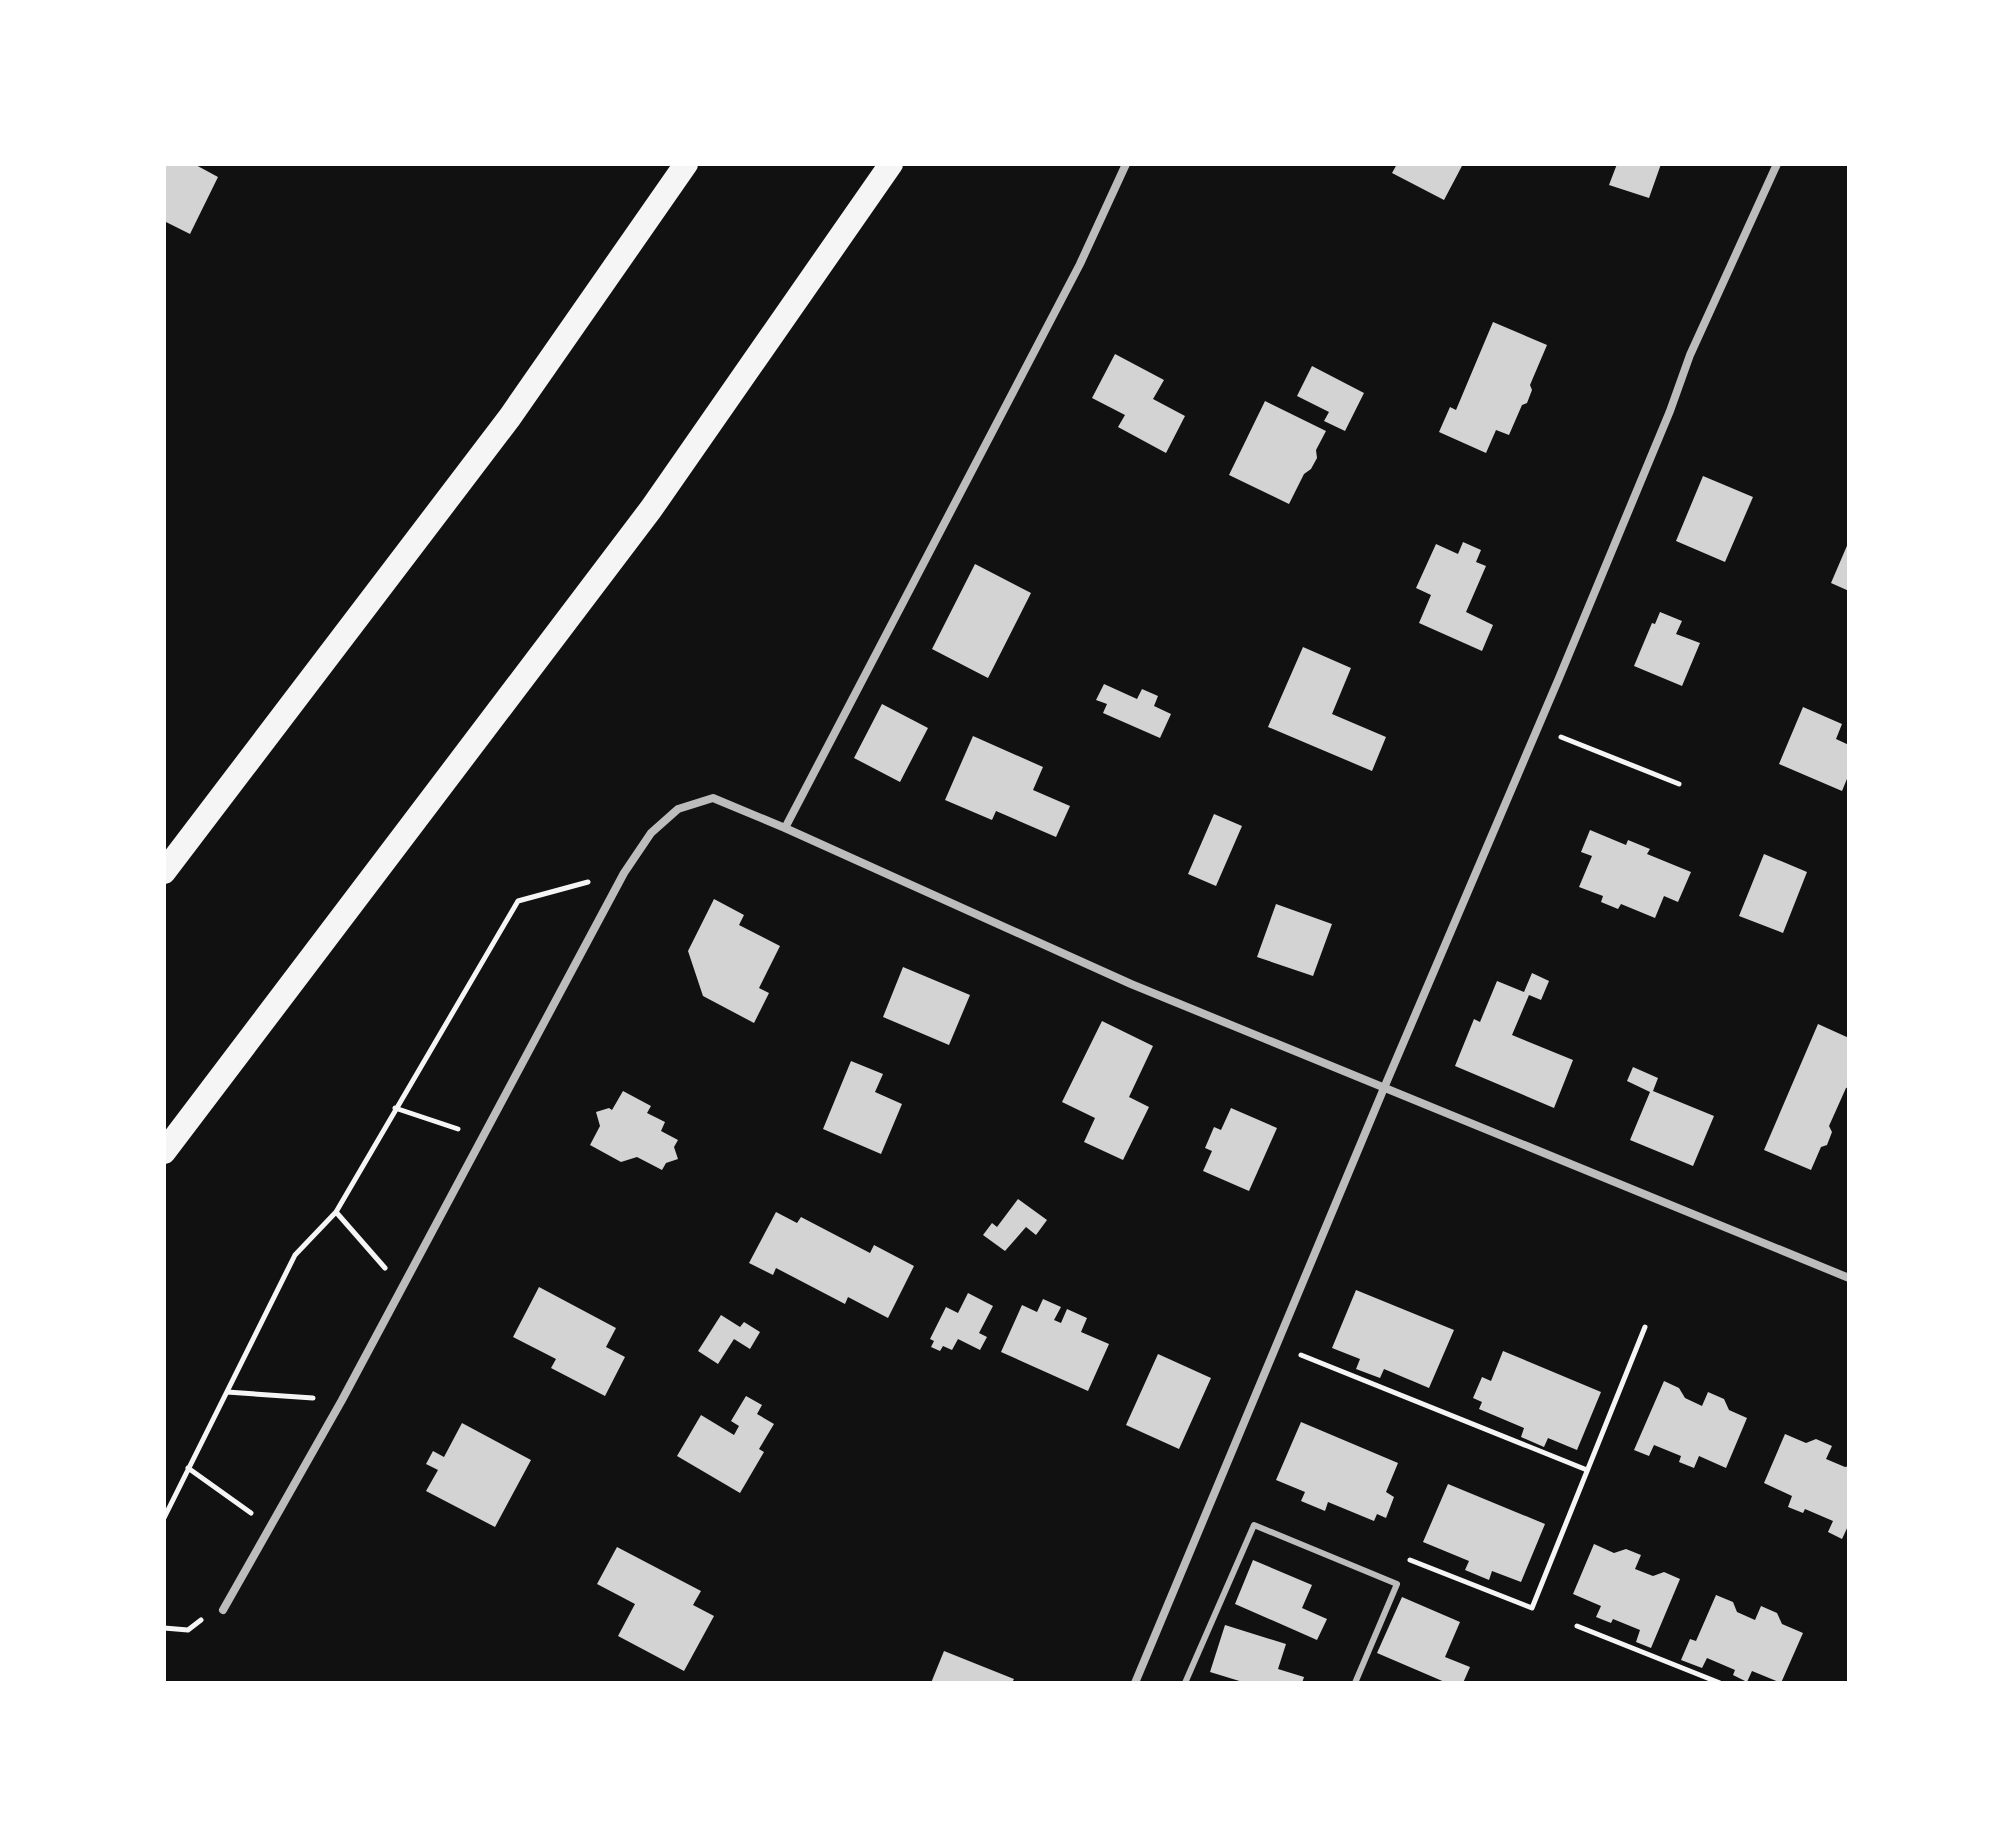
<svg xmlns="http://www.w3.org/2000/svg" width="2013" height="1847" font-family="'Public Sans',sans-serif">
	<style>
		.building { fill: #d3d3d3 }
		.lines { fill: none; stroke-linecap: round; stroke-linejoin: round }
		.path { stroke: #f5f5f5; stroke-width: 5 }
		.service { stroke: #bcbcbc; stroke-width: 6 }
		.minor { stroke: #bcbcbc; stroke-width: 8 }
		.motorway { stroke: #f5f5f5; stroke-width: 24 }
	</style>
	<rect width="100%" height="100%" fill="#111"/>
	<path class="building" d="M 164,164 L 194,164 L 218,177 L 190,234 L 164,221 Z
		M 1397,164 L 1463,164 L 1444,200 L 1392,173 Z
		M 1617,164 L 1661,164 L 1649,198 L 1609,185 Z
		M 1493,322 L 1547,345 L 1530,385 L 1532,390 L 1527,403 L 1522,405 L 1509,435 L 1496,430 L 1486,453 L 1439,432 L 1450,407 L 1456,410 Z
		M 1115,354 L 1164,380 L 1153,399 L 1185,416 L 1166,453 L 1118,427 L 1125,415 L 1092,398 Z
		M 1312,366 L 1364,393 L 1345,431 L 1324,421 L 1329,412 L 1297,396 Z
		M 1265,401 L 1326,431 L 1316,450 L 1317,458 L 1311,469 L 1304,474 L 1289,504 L 1229,475 Z
		M 1703,476 L 1753,497 L 1725,562 L 1676,541 Z
		M 1849,541 L 1849,591 L 1831,583 Z
		M 1463,542 L 1481,550 L 1476,562 L 1486,566 L 1466,612 L 1493,625 L 1482,651 L 1419,623 L 1431,595 L 1416,588 L 1436,544 L 1458,554 Z
		M 975,564 L 1031,593 L 988,678 L 932,649 Z
		M 1660,612 L 1682,621 L 1676,634 L 1700,643 L 1682,686 L 1634,666 L 1652,623 L 1655,624 Z
		M 1303,647 L 1351,668 L 1332,714 L 1386,737 L 1372,771 L 1268,727 Z
		M 1104,684 L 1137,699 L 1142,689 L 1158,696 L 1154,706 L 1171,714 L 1160,738 L 1103,713 L 1107,704 L 1096,700 Z
		M 882,704 L 928,728 L 900,782 L 854,758 Z
		M 1803,707 L 1842,724 L 1836,739 L 1849,745 L 1849,774 L 1842,791 L 1779,764 Z
		M 973,736 L 1043,767 L 1033,790 L 1070,806 L 1056,837 L 996,811 L 992,820 L 945,800 Z
		M 1214,814 L 1242,826 L 1216,886 L 1188,874 Z
		M 1590,830 L 1626,845 L 1628,840 L 1650,849 L 1647,854 L 1691,872 L 1678,902 L 1664,896 L 1655,918 L 1621,904 L 1618,909 L 1601,902 L 1603,896 L 1579,887 L 1592,856 L 1581,852 Z
		M 1764,854 L 1807,872 L 1783,933 L 1739,916 Z
		M 714,899 L 744,915 L 739,925 L 780,946 L 759,988 L 769,993 L 754,1023 L 703,996 L 688,951 Z
		M 1276,904 L 1332,924 L 1313,976 L 1257,957 Z
		M 903,967 L 970,995 L 949,1045 L 883,1017 Z
		M 1532,973 L 1549,981 L 1541,1000 L 1529,995 L 1512,1035 L 1573,1060 L 1554,1108 L 1455,1066 L 1474,1019 L 1480,1022 L 1497,981 L 1524,992 Z
		M 1102,1021 L 1153,1046 L 1129,1097 L 1149,1107 L 1123,1160 L 1084,1142 L 1095,1118 L 1062,1102 Z
		M 1818,1024 L 1849,1038 L 1849,1087 L 1846,1088 L 1829,1126 L 1832,1132 L 1827,1145 L 1821,1147 L 1811,1170 L 1764,1150 Z
		M 851,1061 L 883,1074 L 875,1092 L 902,1104 L 881,1154 L 823,1129 Z
		M 1633,1067 L 1658,1078 L 1653,1091 L 1714,1116 L 1693,1166 L 1630,1140 L 1650,1092 L 1627,1081 Z
		M 623,1091 L 651,1106 L 647,1113 L 665,1122 L 661,1131 L 678,1140 L 674,1147 L 678,1159 L 666,1163 L 662,1170 L 637,1157 L 621,1162 L 590,1145 L 600,1126 L 596,1112 L 609,1108 L 612,1110 Z
		M 1231,1108 L 1277,1128 L 1249,1191 L 1203,1171 L 1212,1151 L 1205,1148 L 1214,1127 L 1221,1130 Z
		M 1018,1199 L 1047,1220 L 1036,1235 L 1026,1227 L 1005,1251 L 983,1235 L 992,1223 L 997,1227 Z
		M 776,1212 L 797,1223 L 801,1217 L 870,1253 L 874,1245 L 914,1266 L 888,1318 L 848,1297 L 845,1304 L 776,1268 L 773,1275 L 749,1263 Z
		M 539,1287 L 616,1328 L 606,1347 L 625,1357 L 605,1396 L 551,1368 L 556,1359 L 513,1337 Z
		M 1356,1290 L 1454,1330 L 1429,1388 L 1384,1369 L 1380,1378 L 1356,1369 L 1360,1359 L 1332,1348 Z
		M 968,1293 L 993,1306 L 979,1333 L 987,1337 L 980,1350 L 958,1339 L 952,1350 L 943,1346 L 940,1351 L 931,1347 L 934,1341 L 930,1339 L 946,1307 L 958,1313 Z
		M 1043,1299 L 1061,1307 L 1054,1320 L 1061,1323 L 1067,1309 L 1087,1318 L 1081,1332 L 1109,1344 L 1088,1391 L 1001,1352 L 1022,1305 L 1037,1312 Z
		M 721,1315 L 740,1327 L 744,1322 L 760,1332 L 750,1349 L 734,1339 L 718,1364 L 698,1351 Z
		M 1503,1351 L 1601,1392 L 1577,1450 L 1548,1438 L 1544,1447 L 1521,1437 L 1524,1428 L 1479,1409 L 1482,1402 L 1473,1398 L 1482,1377 L 1491,1381 Z
		M 1158,1354 L 1211,1378 L 1179,1449 L 1126,1425 Z
		M 1664,1381 L 1679,1388 L 1685,1398 L 1702,1406 L 1708,1392 L 1724,1399 L 1729,1410 L 1747,1418 L 1726,1468 L 1699,1456 L 1694,1468 L 1679,1462 L 1681,1456 L 1654,1445 L 1649,1456 L 1634,1450 Z
		M 746,1396 L 762,1405 L 757,1414 L 774,1424 L 759,1449 L 764,1452 L 740,1493 L 677,1456 L 701,1415 L 734,1435 L 739,1426 L 731,1421 Z
		M 1301,1422 L 1398,1463 L 1386,1492 L 1394,1497 L 1386,1518 L 1377,1514 L 1374,1521 L 1328,1502 L 1325,1511 L 1301,1501 L 1305,1492 L 1276,1480 Z
		M 462,1423 L 531,1460 L 495,1527 L 426,1491 L 438,1470 L 426,1464 L 433,1451 L 444,1457 Z
		M 1785,1434 L 1806,1443 L 1816,1439 L 1832,1446 L 1826,1459 L 1845,1467 L 1849,1466 L 1849,1524 L 1842,1539 L 1828,1532 L 1833,1521 L 1805,1509 L 1803,1513 L 1788,1507 L 1792,1496 L 1764,1483 Z
		M 1448,1484 L 1545,1524 L 1521,1582 L 1492,1571 L 1489,1580 L 1465,1570 L 1469,1561 L 1423,1542 Z
		M 1594,1544 L 1614,1553 L 1626,1549 L 1641,1555 L 1635,1569 L 1653,1576 L 1664,1572 L 1680,1579 L 1651,1648 L 1636,1642 L 1640,1630 L 1613,1619 L 1611,1623 L 1596,1617 L 1601,1606 L 1573,1594 Z
		M 617,1547 L 701,1591 L 693,1605 L 714,1616 L 684,1671 L 618,1636 L 635,1604 L 597,1584 Z
		M 1253,1560 L 1312,1585 L 1302,1608 L 1327,1619 L 1317,1640 L 1235,1604 Z
		M 1716,1595 L 1733,1602 L 1737,1612 L 1755,1620 L 1761,1606 L 1777,1613 L 1782,1624 L 1803,1633 L 1781,1683 L 1752,1671 L 1747,1682 L 1733,1675 L 1735,1670 L 1707,1658 L 1702,1668 L 1681,1660 L 1690,1639 L 1696,1641 Z
		M 1402,1597 L 1460,1622 L 1445,1657 L 1470,1667 L 1463,1683 L 1447,1683 L 1377,1653 Z
		M 1225,1625 L 1286,1644 L 1278,1669 L 1304,1677 L 1302,1683 L 1246,1683 L 1210,1672 Z
		M 944,1651 L 1014,1679 L 1012,1683 L 931,1683 Z"/>
	<g class="lines">
		<path class="path" d="M 1561,737 L 1679,784
			M 395,1108 L 458,1129
			M 336,1212 L 385,1268
			M 1301,1355 L 1587,1470
			M 227,1392 L 313,1398
			M 188,1468 L 251,1513
			M 164,1518 L 295,1255 L 336,1212 L 518,901 L 588,882
			M 1410,1560 L 1532,1608 L 1645,1327
			M 1577,1626 L 1720,1683
			M 164,1628 L 188,1630 L 201,1620"/>
		<path class="service" d="M 1185,1683 L 1254,1525 L 1397,1584 L 1355,1683"/>
		<path class="minor" d="M 785,828 L 1080,264 L 1126,164
			M 223,1610 L 342,1400 L 624,873 L 651,833 L 678,809 L 713,798 L 785,828 L 1131,984 L 1849,1278
			M 1135,1683 L 1384,1088 L 1559,678 L 1670,411 L 1690,355 L 1777,164"/>
		<path class="motorway" d="M 164,872 L 510,417 L 686,164
			M 164,1152 L 651,509 L 891,164"/>
	</g>
	<rect width="2013" height="1847" fill="none" stroke="#ffffff" stroke-width="332"/>
</svg>
